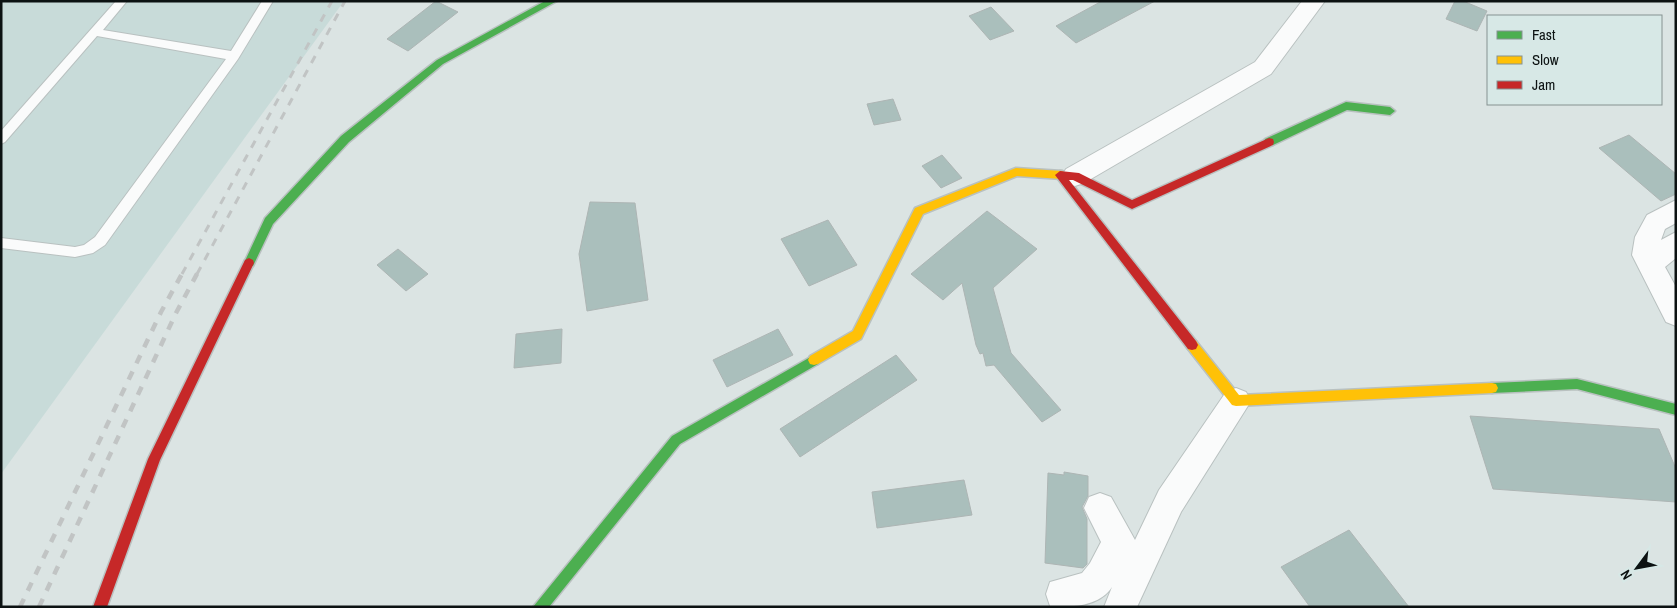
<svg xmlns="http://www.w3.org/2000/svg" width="1677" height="608" font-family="'Archivo Narrow',sans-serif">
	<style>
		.built { fill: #c8dbd9 }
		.building { fill: #aabfbc; stroke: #adb5b4 }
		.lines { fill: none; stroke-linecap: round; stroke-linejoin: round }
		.lane-casing { stroke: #b9c1c0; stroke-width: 2 }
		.street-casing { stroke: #b9c1c0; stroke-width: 2 }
		.fast-casing { stroke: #b9c1c0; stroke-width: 3 }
		.slow-casing { stroke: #b9c1c0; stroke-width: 3 }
		.jam-casing { stroke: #b9c1c0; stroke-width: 3 }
		.lane { fill: #fafbfb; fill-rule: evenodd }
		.street { fill: #fafbfb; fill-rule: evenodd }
		.fast { fill: #4caf50; fill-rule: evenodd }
		.slow { fill: #ffc107; fill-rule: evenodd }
		.jam { fill: #c62828; fill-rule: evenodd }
		.rail-far1 { stroke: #c1c4c4; stroke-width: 3; stroke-dasharray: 8 8; stroke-linecap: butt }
		.rail { stroke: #c1c4c4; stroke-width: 4.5; stroke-dasharray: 9 9; stroke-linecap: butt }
	</style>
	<rect width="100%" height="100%" fill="#dbe4e3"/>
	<path class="built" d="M 1,1 L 344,1 L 1,474 Z"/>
	<path class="building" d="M 436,1 L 458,12 L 408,51 L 387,39 Z
		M 1102,1 L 1155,1 L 1076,43 L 1056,26 Z
		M 1455,1 L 1463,1 L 1487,11 L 1477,31 L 1446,19 Z
		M 991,7 L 1014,31 L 990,40 L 969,16 Z
		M 893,99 L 901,120 L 874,125 L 867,104 Z
		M 1629,135 L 1676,174 L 1676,194 L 1661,201 L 1599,148 Z
		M 942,155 L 962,178 L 941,188 L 922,166 Z
		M 590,202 L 635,203 L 648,300 L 587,311 L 579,254 Z
		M 987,211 L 1037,249 L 993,288 L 1011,353 L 1061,410 L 1042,422 L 994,365 L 986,366 L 983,353 L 980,354 L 976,345 L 962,283 L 943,300 L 911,274 Z
		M 828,220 L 857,265 L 809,286 L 781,239 Z
		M 398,249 L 428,274 L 406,291 L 377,265 Z
		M 562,329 L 561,363 L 514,368 L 516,334 Z
		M 778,329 L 793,355 L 727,387 L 713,360 Z
		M 896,355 L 917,380 L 800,457 L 780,429 Z
		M 1470,416 L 1659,429 L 1676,469 L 1676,502 L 1493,489 Z
		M 1064,472 L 1088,476 L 1088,496 L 1082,507 L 1087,519 L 1087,564 L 1083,568 L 1045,563 L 1048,473 L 1064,475 Z
		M 964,480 L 972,515 L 877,528 L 872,492 Z
		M 1349,530 L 1409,607 L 1310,607 L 1281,567 Z"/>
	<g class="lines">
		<defs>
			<path id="lane" d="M 116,1 L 127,1 L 103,30 L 231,51 L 262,1 L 273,1 L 238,59 L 105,245 L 93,253 L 75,257 L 1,248 L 1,238 L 75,247 L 84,245 L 95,237 L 226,59 L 97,36 L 5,142 L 1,144 L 1,131 Z"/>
			<path id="street" d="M 1302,1 L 1325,1 L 1271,74 L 1084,183 L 1075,186 L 1066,183 L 1062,176 L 1066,169 L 1255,62 Z
				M 1676,200 L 1676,223 L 1665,229 L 1661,240 L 1676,232 L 1676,258 L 1665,267 L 1676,287 L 1676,326 L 1666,322 L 1632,255 L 1635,237 L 1647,215 Z
				M 1236,388 L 1246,392 L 1251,401 L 1181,512 L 1137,607 L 1104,607 L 1112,587 C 1100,606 1072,608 1050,606 L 1046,594 L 1050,582 L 1082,573 L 1090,563 L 1101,542 L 1084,508 L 1089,497 L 1100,493 L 1111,497 L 1135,540 L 1159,490 L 1226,392 Z"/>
			<path id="fast" d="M 545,1 L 557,1 L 443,64 L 349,142 L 273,224 L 253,266 L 245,266 L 244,263 L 265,218 L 341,136 L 437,60 Z
				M 1346,102 L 1390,107 L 1395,111 L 1390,115 L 1347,110 L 1273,145 L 1265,145 L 1264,142 L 1265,139 Z
				M 814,355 L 818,356 L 820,360 L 818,364 L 680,444 L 549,607 L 533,607 L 672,436 Z
				M 1577,379 L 1676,404 L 1676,415 L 1577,389 L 1492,393 L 1488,392 L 1486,388 L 1488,384 L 1492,383 Z"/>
			<path id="slow" d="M 1016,168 L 1062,171 L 1067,175 L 1062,179 L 1017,176 L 923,214 L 861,339 L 818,364 L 814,365 L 810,364 L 808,360 L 810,356 L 853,331 L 915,208 Z
				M 1192,340 L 1196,341 L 1239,395 L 1492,383 L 1496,384 L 1498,388 L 1496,392 L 1492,393 L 1236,406 L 1232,405 L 1188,349 L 1186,345 L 1188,341 Z"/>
			<path id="jam" d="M 1269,138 L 1273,139 L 1274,142 L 1273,145 L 1132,209 L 1073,180 L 1069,180 L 1196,341 L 1198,345 L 1196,349 L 1192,350 L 1188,349 L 1055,175 L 1060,171 L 1079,173 L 1132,200 Z
				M 249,258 L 253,260 L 254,263 L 160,460 L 107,607 L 93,607 L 148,459 L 245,260 Z"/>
		</defs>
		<use href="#lane" class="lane-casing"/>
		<use href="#street" class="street-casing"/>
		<use href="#fast" class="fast-casing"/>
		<use href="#slow" class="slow-casing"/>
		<use href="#jam" class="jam-casing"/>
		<use href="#lane" class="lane"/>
		<use href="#street" class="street"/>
		<use href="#fast" class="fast"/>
		<use href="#slow" class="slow"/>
		<use href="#jam" class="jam"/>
		<path class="rail-far1" d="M 182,274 L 332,1
			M 197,274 L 345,1"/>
		<path class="rail" d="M 20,607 L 161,312 L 183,272
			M 39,607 L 176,313 L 198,272"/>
	</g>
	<rect width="1677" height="608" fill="none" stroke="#0c1212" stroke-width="5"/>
	<rect x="1487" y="15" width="175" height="90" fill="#d7e8e6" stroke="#869291"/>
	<rect x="1497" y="31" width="25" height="8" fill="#4caf50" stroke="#869291"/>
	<text x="1532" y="40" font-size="15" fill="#0c1212">Fast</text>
	<rect x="1497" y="56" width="25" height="8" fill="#ffc107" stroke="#869291"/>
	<text x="1532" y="65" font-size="15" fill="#0c1212">Slow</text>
	<rect x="1497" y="81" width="25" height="8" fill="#c62828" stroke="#869291"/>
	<text x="1532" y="90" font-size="15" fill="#0c1212">Jam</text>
	<g transform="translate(1637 568) rotate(238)" stroke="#d7e8e6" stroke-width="4" paint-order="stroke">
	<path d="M0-4L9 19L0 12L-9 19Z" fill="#0c1212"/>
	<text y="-8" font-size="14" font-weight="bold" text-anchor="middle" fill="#0c1212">N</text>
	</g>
</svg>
